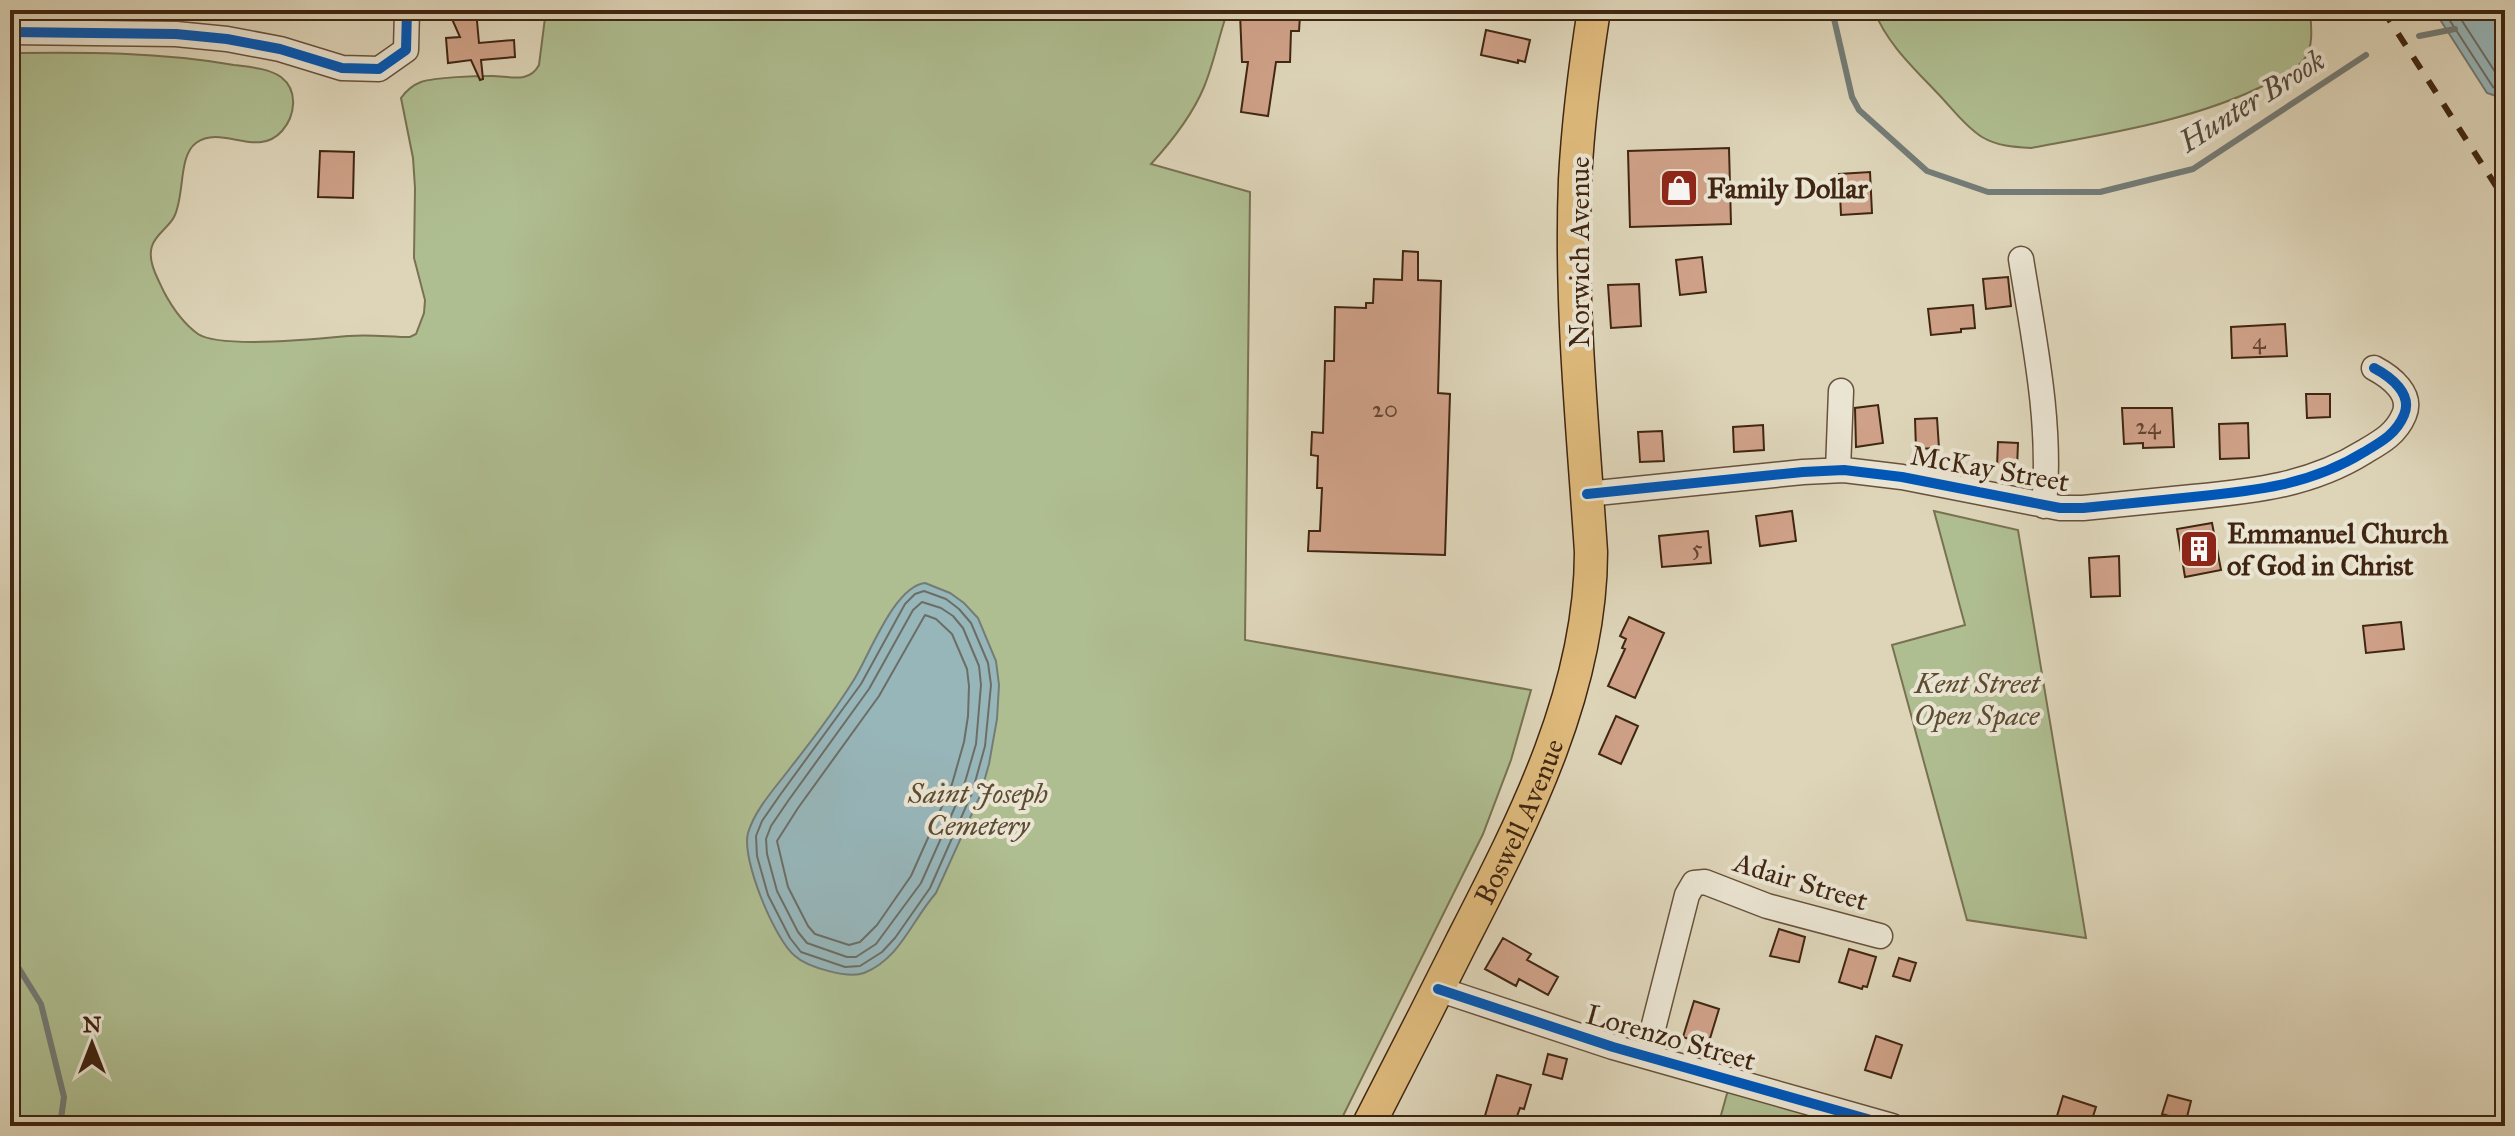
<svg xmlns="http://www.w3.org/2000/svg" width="2515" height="1136" font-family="'IM FELL Great Primer',serif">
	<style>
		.green { fill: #afbe91; stroke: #787252; stroke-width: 2 }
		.water { fill: #97b6ba; stroke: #747c77; stroke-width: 2 }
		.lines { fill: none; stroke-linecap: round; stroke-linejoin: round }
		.shore { stroke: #6c6e66; stroke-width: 2 }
		.stream { stroke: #747c77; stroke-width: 6 }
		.building { fill: #cfa188; stroke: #402612; stroke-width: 2 }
		.minor-casing { stroke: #68523c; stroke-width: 27 }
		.major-casing { stroke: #402612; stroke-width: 35 }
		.minor { stroke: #eae4d2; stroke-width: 24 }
		.major { stroke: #dfba7c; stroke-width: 32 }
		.rail { stroke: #402612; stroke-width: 6; stroke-dasharray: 14 14; stroke-linecap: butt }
		.cycleway-casing { stroke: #eae4d2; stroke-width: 15 }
		.cycleway { stroke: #0057b8; stroke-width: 10 }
		.labels { text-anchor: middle; stroke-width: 8; stroke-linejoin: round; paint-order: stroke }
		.number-label { font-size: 24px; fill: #644530 }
		.poi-label { font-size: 28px; font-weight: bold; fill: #402612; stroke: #eae4d2; text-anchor: start }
		.street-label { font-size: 28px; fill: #402612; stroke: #eae4d2 }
		.park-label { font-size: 28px; font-style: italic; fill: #5c4c32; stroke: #eae4d2 }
		.water-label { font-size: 30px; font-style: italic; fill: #564a3c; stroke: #eae4d2 }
	</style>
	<rect width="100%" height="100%" fill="#ded5b9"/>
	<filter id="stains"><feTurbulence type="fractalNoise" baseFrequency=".0025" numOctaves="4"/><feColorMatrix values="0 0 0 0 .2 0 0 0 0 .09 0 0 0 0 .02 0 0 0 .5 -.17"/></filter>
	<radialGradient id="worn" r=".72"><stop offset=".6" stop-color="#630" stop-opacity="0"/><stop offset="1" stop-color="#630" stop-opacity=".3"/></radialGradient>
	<path class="green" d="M 546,10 L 1228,10 C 1219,35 1214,63 1204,87 C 1192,116 1172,141 1151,164 L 1250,192 L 1245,640 L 1531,690 L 1511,760 L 1483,834 L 1338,1126 L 10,1126 L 10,53 C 85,52 160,52 234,65 C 249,67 268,68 281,77 C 299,91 295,116 282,131 C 257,159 222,124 196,143 C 178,156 185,196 174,217 C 169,227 155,235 152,246 C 147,261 158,279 164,292 C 172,307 184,324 198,334 C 221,349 319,339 349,336 C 369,334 390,337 410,337 L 416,334 L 424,313 L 425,300 L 414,258 L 415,188 L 413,158 L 401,98 C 406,91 413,85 421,82 C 436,77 476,76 492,76 C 509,76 529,84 539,65 Z
		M 1874,10 L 2310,10 C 2311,25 2314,46 2305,58 C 2297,69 2281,77 2269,83 C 2196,120 2111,133 2031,148 C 2014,147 1997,146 1982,137 C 1967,128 1954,111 1942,98 C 1918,72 1887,45 1874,10 Z
		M 1934,511 L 2018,530 L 2086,938 L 1967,920 L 1892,645 L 1965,625 Z
		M 1728,1090 L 1837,1123 L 1837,1126 L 1718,1126 Z"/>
	<path class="water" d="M 2434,10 L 2505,10 L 2505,99 L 2487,93 Z
		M 925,583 L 950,593 L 964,603 L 978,618 L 996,661 L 999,685 L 997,719 L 989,764 L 980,796 L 936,893 C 912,920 900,959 864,973 C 848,979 807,967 795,956 C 775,940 741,859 748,833 C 755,809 776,787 791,767 C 813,739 836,709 855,678 C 870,653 895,586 925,583 Z"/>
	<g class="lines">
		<path class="shore" d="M 2443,10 L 2493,87 L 2505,91
			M 2455,10 L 2499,78 L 2505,80
			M 924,591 L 946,599 L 959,609 L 971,623 L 988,663 L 991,685 L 985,746 L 972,793 L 930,888 L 895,938 L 882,952 L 860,966 L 845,967 L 801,952 L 790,938 L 768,895 L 757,856 L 756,836 L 762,821 L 780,795 L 861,684 L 905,604 L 915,594 Z
			M 922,602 L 941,608 L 953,616 L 963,628 L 979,666 L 981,685 L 976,744 L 963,789 L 921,883 L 876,944 L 856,957 L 847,957 L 807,943 L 798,932 L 777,891 L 767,854 L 766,839 L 771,826 L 788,801 L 869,689 L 913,610 Z
			M 925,615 L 936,619 L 952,634 L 967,669 L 969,686 L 968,716 L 964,742 L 952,784 L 911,876 L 877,925 L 860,942 L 849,945 L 815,934 L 808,926 L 788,887 L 777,841 L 798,808 L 879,696 Z"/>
		<path class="stream" d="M 1832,10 L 1852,97 L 1859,110 L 1927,171 L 1988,192 L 2100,192 L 2193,169 L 2366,55
			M 2419,36 L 2455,29
			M 10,954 L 41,1004 L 64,1097 L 60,1126"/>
	</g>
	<path class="building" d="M 448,10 L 476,10 L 479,43 L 514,40 L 515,57 L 481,60 L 483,79 L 480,80 L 471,60 L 448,63 L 446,38 L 460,37 Z
		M 1240,13 L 1300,16 L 1299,31 L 1291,31 L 1290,62 L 1276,62 L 1268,116 L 1241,112 L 1248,62 L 1242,62 Z
		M 1486,30 L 1530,40 L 1525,62 L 1518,60 L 1518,63 L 1481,55 Z
		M 1729,148 L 1731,224 L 1630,227 L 1628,151 Z
		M 320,151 L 354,152 L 353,198 L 318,197 Z
		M 1870,172 L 1872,213 L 1841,215 L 1839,174 Z
		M 1403,251 L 1418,252 L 1418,280 L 1441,281 L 1438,393 L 1450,394 L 1445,555 L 1308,551 L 1309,531 L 1320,531 L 1322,488 L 1317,488 L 1318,456 L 1311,455 L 1312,432 L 1323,433 L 1325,361 L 1334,361 L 1335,307 L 1366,308 L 1366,303 L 1373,303 L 1374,279 L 1402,280 Z
		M 1702,257 L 1706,292 L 1680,295 L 1676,260 Z
		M 2008,277 L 2011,306 L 1986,309 L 1983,279 Z
		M 1639,284 L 1641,326 L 1611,328 L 1608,285 Z
		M 1973,305 L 1975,328 L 1961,329 L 1961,332 L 1931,335 L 1928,309 Z
		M 2285,324 L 2287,356 L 2232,358 L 2231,327 Z
		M 2306,394 L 2330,394 L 2330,417 L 2307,418 Z
		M 1878,405 L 1883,443 L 1856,447 L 1855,408 Z
		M 2122,408 L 2172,408 L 2174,447 L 2143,448 L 2143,443 L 2124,444 Z
		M 1937,418 L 1939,448 L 1916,449 L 1915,419 Z
		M 2248,423 L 2249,458 L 2220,459 L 2219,424 Z
		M 1763,425 L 1764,450 L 1734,452 L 1733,427 Z
		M 1662,431 L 1664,461 L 1640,462 L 1638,432 Z
		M 1998,442 L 2018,443 L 2017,468 L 1997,467 Z
		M 1792,511 L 1796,541 L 1760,546 L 1756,516 Z
		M 2212,523 L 2221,570 L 2185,577 L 2177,529 Z
		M 1708,531 L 1711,563 L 1662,567 L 1659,536 Z
		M 2119,556 L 2120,596 L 2091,597 L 2089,558 Z
		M 1629,617 L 1664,633 L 1635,698 L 1608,686 L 1625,649 L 1622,648 L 1626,639 L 1620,636 Z
		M 2401,622 L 2404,649 L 2366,653 L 2363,626 Z
		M 1616,716 L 1638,726 L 1621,764 L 1599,754 Z
		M 1779,929 L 1805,937 L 1799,962 L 1770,956 Z
		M 1503,938 L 1531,954 L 1527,960 L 1558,977 L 1548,995 L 1519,979 L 1516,986 L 1485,969 Z
		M 1849,949 L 1876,957 L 1867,987 L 1863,986 L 1862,989 L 1839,982 Z
		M 1899,958 L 1916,963 L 1910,981 L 1893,976 Z
		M 1694,1001 L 1719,1009 L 1708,1045 L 1683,1037 Z
		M 1876,1036 L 1902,1045 L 1891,1078 L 1865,1070 Z
		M 1548,1054 L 1567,1059 L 1562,1079 L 1543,1074 Z
		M 1497,1075 L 1531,1085 L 1524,1109 L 1520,1108 L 1516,1119 L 1509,1117 L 1506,1126 L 1482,1126 Z
		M 2168,1095 L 2191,1101 L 2186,1121 L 2162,1114 Z
		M 2063,1096 L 2096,1107 L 2090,1126 L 2054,1126 Z"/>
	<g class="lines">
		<defs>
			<path id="minor" d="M 10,32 L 176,34 L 227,39 L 280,49 L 342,68 L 379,69 L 406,50 L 407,10
				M 2021,259 C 2034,340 2052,424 2044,506
				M 1838,470 L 1841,391
				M 1587,494 L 1803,472 L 1844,470 L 1902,477 L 2060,508 L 2083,508 C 2120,504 2156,501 2193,497 C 2254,491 2311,485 2364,452 C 2381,442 2396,434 2404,415 C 2413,394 2391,377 2374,368
				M 1438,989 L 1613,1047 L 1892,1126
				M 1646,1056 L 1687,895 L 1694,883 L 1705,882 L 1767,906 L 1880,936"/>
			<g id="major">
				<path id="s1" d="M 1368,1126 C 1400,1064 1431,1003 1462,941 C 1524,820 1591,691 1591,552 C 1583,429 1570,304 1575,180 C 1578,123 1585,67 1594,10"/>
			</g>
		</defs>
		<use href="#minor" class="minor-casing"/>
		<use href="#major" class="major-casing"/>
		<use href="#minor" class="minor"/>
		<use href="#major" class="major"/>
		<path class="rail" d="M 2383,10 L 2505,200"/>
		<defs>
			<path id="cycleway" d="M 10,32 L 176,34 L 227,39 L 280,49 L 342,68 L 379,69 L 406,50 L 407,10
				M 1587,494 L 1803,472 L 1844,470 L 1902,477 L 2060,508 L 2083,508 C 2120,504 2156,501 2193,497 C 2254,491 2311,485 2364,452 C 2381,442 2396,434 2404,415 C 2413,394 2391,377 2374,368
				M 1438,989 L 1613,1047 L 1892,1126"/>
		</defs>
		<use href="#cycleway" class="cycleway-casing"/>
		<use href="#cycleway" class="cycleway"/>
	</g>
	<defs>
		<symbol id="shop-square" viewBox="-11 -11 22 22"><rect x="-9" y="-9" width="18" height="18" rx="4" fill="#8f2418" stroke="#eae4d2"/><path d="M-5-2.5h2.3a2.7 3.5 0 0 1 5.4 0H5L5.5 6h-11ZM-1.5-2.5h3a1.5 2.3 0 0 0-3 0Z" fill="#fff"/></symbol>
		<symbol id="building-square" viewBox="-11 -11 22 22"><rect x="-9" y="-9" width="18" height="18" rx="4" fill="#8f2418" stroke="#eae4d2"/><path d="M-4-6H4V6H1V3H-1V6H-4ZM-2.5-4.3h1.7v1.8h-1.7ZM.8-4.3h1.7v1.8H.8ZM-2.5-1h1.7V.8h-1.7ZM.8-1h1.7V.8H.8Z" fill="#fff"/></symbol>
	</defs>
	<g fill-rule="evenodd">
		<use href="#shop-square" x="1657" y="166" width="44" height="44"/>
		<use href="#building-square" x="2177" y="527" width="44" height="44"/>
	</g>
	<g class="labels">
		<g class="number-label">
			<text x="2259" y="349">4</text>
			<text x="1385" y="417">20</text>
			<text x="2148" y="434">24</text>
			<text x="1697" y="556">5</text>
		</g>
		<g class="poi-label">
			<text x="1707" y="198">Family Dollar</text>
			<text x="2227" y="543">Emmanuel Church<tspan x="2227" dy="32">of God in Christ</tspan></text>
		</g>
		<g class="street-label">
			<text transform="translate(1579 252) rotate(-90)" y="10">Norwich Avenue</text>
			<text transform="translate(1990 468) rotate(10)" y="10">McKay Street</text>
			<text dy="10" stroke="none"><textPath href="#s1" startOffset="340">Boswell Avenue</textPath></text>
			<text transform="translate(1801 881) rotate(17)" y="10">Adair Street</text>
			<text transform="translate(1671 1037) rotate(16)" y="10">Lorenzo Street</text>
		</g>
		<g class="park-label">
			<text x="1977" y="693">Kent Street<tspan x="1977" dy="32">Open Space</tspan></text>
			<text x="978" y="803">Saint Joseph<tspan x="978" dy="32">Cemetery</tspan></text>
		</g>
		<g class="water-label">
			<text transform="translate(2252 101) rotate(-32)" y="10">Hunter Brook</text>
		</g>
	</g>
	<rect width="2515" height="1136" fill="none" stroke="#ded5b9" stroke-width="40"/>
	<rect x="12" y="12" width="2491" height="1112" fill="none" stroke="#402612" stroke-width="4"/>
	<rect x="20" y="20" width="2475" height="1096" fill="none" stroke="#402612" stroke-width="2"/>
	<g transform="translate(92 1044)" stroke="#eae4d2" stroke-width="6" paint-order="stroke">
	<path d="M0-6L14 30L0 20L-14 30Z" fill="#402612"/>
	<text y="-12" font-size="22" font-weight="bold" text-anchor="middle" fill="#402612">N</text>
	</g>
	<rect width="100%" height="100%" filter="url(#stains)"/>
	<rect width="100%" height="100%" fill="url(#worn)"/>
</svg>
